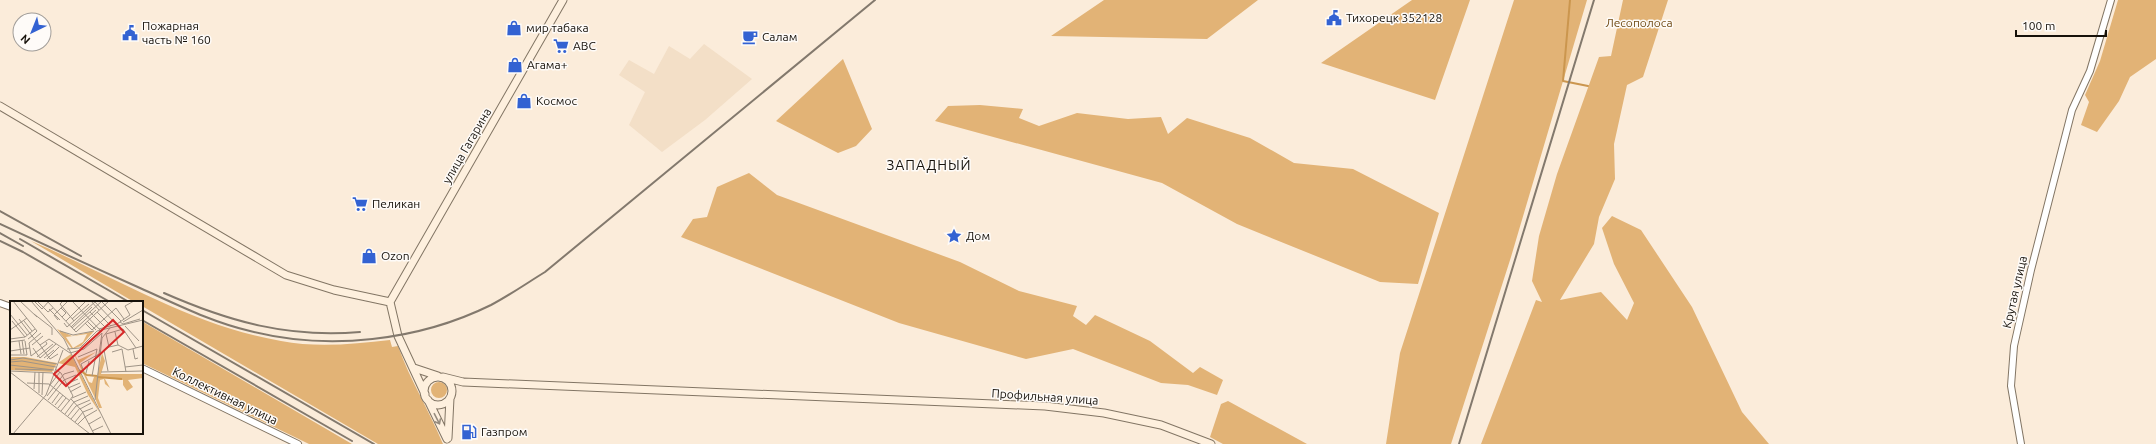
<svg xmlns="http://www.w3.org/2000/svg" width="2156" height="444" font-family="Ubuntu,sans-serif">
	<style>
		.built { fill: #f3dfc7 }
		.green { fill: #e2b376 }
		.lines { fill: none; stroke-linecap: round; stroke-linejoin: round }
		.stream { stroke: #cb964e; stroke-width: 2 }
		.tertiary-casing { stroke: #827564; stroke-width: 8 }
		.secondary-casing { stroke: #827564; stroke-width: 9 }
		.tertiary { stroke: #fff; stroke-width: 6 }
		.secondary { stroke: #fef0de; stroke-width: 7 }
		.rail { stroke: #83796d; stroke-width: 2 }
		.oneway { stroke: #968c7f }
		.labels { text-anchor: middle; stroke-width: 3; stroke-linejoin: round; paint-order: stroke }
		.poi-label { font-size: 12px; fill: #16110a; stroke: #fefbf8; text-anchor: start }
		.park-label { font-size: 12px; fill: #734e18; stroke: #fefbf8 }
		.street-label { font-size: 12px; fill: #16110a; stroke: #fefbf8 }
		.quarter-label { font-size: 14px; letter-spacing: 1px; fill: #16110a; stroke: #fefbf8 }
		.inset-river { fill: none; stroke: #cb964e; stroke-width: 2 }
		.inset-road { fill: none; stroke: #9f9487; stroke-width: 1 }
		.view { fill: #d62828; fill-opacity: 0.15; stroke: #d62828; stroke-width: 2 }
		.inset-edge { fill: none; stroke: #16110a; stroke-width: 2 }
	</style>
	<rect width="100%" height="100%" fill="#fbecda"/>
	<path class="built" d="M 704,44 L 752,79 L 705,120 L 662,152 L 629,125 L 645,92 L 619,75 L 629,60 L 654,74 L 669,46 L 690,59 Z"/>
	<path class="green" d="M 1104,0 L 1258,0 L 1207,39 L 1051,36 Z
		M 1412,0 L 1470,0 L 1435,100 L 1321,63 Z
		M 1514,0 L 1587,0 L 1511,257 L 1451,444 L 1386,444 L 1400,353 Z
		M 1623,0 L 1668,0 L 1643,77 L 1627,85 L 1614,144 L 1615,179 L 1599,217 L 1594,244 L 1560,300 L 1601,292 L 1627,320 L 1634,303 L 1614,264 L 1602,228 L 1612,216 L 1641,230 L 1692,307 L 1742,412 L 1769,444 L 1481,444 L 1536,300 L 1542,302 L 1532,281 L 1539,236 L 1557,174 L 1599,57 L 1611,56 Z
		M 2118,0 L 2156,0 L 2156,59 L 2130,77 L 2119,101 L 2097,132 L 2081,125 L 2089,102 L 2085,95 L 2100,61 Z
		M 843,59 L 872,129 L 856,146 L 838,153 L 776,121 Z
		M 980,105 L 1023,109 L 1019,118 L 1039,126 L 1077,113 L 1128,119 L 1161,117 L 1168,134 L 1187,118 L 1250,138 L 1294,163 L 1353,169 L 1439,213 L 1418,284 L 1380,282 L 1237,224 L 1162,183 L 935,121 L 948,106 Z
		M 749,173 L 777,195 L 960,262 L 1019,291 L 1077,306 L 1073,316 L 1086,325 L 1095,315 L 1150,341 L 1193,373 L 1200,367 L 1223,380 L 1217,395 L 1188,385 L 1161,383 L 1073,349 L 1026,359 L 899,323 L 681,237 L 693,219 L 707,217 L 717,187 Z
		M 31,241 C 114,276 192,326 281,341 C 317,348 354,344 390,340 L 392,347 L 398,346 C 410,380 429,410 443,444 L 378,444 L 142,306 L 142,302 L 134,302 Z
		M 143,322 L 352,444 L 309,444 L 142,363 Z
		M431 390a8 8 0 1 1 16 0a8 8 0 1 1-16 0Z
		M 1228,401 L 1307,444 L 1223,444 L 1210,437 L 1221,404 Z"/>
	<g class="lines">
		<path class="stream" d="M 1570,0 L 1563,81 L 1588,86"/>
		<defs>
			<path id="tertiary" d="M 0,303 L 11,307
				M 142,368 L 298,444
				M 2021,444 L 2011,386 L 2014,346 L 2031,270 L 2072,110 L 2090,71 L 2111,0"/>
			<path id="secondary" d="M 0,106 L 286,275 L 334,290 L 390,302
				M 390,302 L 563,0
				M 390,302 L 398,336 L 425,394
				M 414,368 L 438,376
				M424 391a14 14 0 1 1 28 0a14 14 0 1 1-28 0Z
				M 443,377 L 463,382 L 1045,406 L 1104,413 L 1161,425 L 1211,444
				M 428,400 L 447,439
				M 448,438 L 450,398"/>
		</defs>
		<use href="#tertiary" class="tertiary-casing"/>
		<use href="#secondary" class="secondary-casing"/>
		<use href="#tertiary" class="tertiary"/>
		<use href="#secondary" class="secondary"/>
		<path class="rail" d="M 0,211 L 81,256
			M 0,224 C 47,246 93,267 140,288 C 176,304 211,322 250,331 C 328,351 418,341 491,305 C 510,295 527,283 545,272 L 875,0
			M 0,233 L 23,246
			M 20,239 L 129,302
			M 0,241 L 23,252 L 110,302
			M 164,293 C 230,322 288,338 360,332
			M 142,310 L 374,444
			M 142,320 L 352,441
			M 1459,444 L 1594,0"/>
	</g>
	<defs><path id="oneway-shaft" d="M-6 0H5M1.5-3L5.5 0L1.5 3" fill="none" stroke-width="1.6" stroke-linecap="round" stroke-linejoin="round"/></defs>
	<use class="oneway" href="#oneway-shaft" transform="translate(437 419) rotate(63)"/>
	<defs>
		<symbol id="civic-bare" viewBox="-9 -9 18 18"><path d="M-.6-6.5H3V-4.5H.6V-3L4-1V1h2V6H-6V1h2V-1L-.6-3ZM-1.2 2.5V6h2.4V2.5Z" fill="#3362d2" stroke="#fefbf8" stroke-width="2.5" paint-order="stroke"/></symbol>
		<symbol id="shop-bare" viewBox="-9 -9 18 18"><path d="M-5-2.5h2.3a2.7 3.5 0 0 1 5.4 0H5L5.5 6h-11ZM-1.5-2.5h3a1.5 2.3 0 0 0-3 0Z" fill="#3362d2" stroke="#fefbf8" stroke-width="2.5" paint-order="stroke"/></symbol>
		<symbol id="cafe-bare" viewBox="-9 -9 18 18"><path d="M-5.5-4.5H6V0H3Q3 3.5 0 3.5H-2.5Q-5.5 3.5-5.5 0ZM3-3.2v2h1.7v-2ZM-6 4.5H4V6H-6Z" fill="#3362d2" stroke="#fefbf8" stroke-width="2.5" paint-order="stroke"/></symbol>
		<symbol id="supermarket-bare" viewBox="-9 -9 18 18"><path d="M-6-5.5h2.5l.6 2H6L4.5 2H-2.5L-4.4-4H-6ZM-1.5 3.2a1.3 1.3 0 1 0 .1 0ZM3 3.2a1.3 1.3 0 1 0 .1 0Z" fill="#3362d2" stroke="#fefbf8" stroke-width="2.5" paint-order="stroke"/></symbol>
		<symbol id="sight-bare" viewBox="-9 -9 18 18"><path d="M0-6L1.8-2.2L6-1.7L2.9 1.2L3.7 5.4L0 3.3L-3.7 5.4L-2.9 1.2L-6-1.7L-1.8-2.2Z" fill="#3362d2" stroke="#fefbf8" stroke-width="2.5" paint-order="stroke"/></symbol>
		<symbol id="fuel-bare" viewBox="-9 -9 18 18"><path d="M-5.5-6h7V0h2V4h1.3V-2.5L3-4.5l.8-.8L6-3V5H2.5V1h-1V6h-7ZM-4.2-4.7v3.2H.2V-4.7Z" fill="#3362d2" stroke="#fefbf8" stroke-width="2.5" paint-order="stroke"/></symbol>
	</defs>
	<g fill-rule="evenodd">
		<use href="#civic-bare" x="1323" y="7" width="22" height="22"/>
		<use href="#shop-bare" x="503" y="17" width="22" height="22"/>
		<use href="#civic-bare" x="119" y="22" width="22" height="22"/>
		<use href="#cafe-bare" x="739" y="26" width="22" height="22"/>
		<use href="#supermarket-bare" x="550" y="35" width="22" height="22"/>
		<use href="#shop-bare" x="504" y="54" width="22" height="22"/>
		<use href="#shop-bare" x="513" y="90" width="22" height="22"/>
		<use href="#supermarket-bare" x="349" y="193" width="22" height="22"/>
		<use href="#sight-bare" x="943" y="225" width="22" height="22"/>
		<use href="#shop-bare" x="358" y="245" width="22" height="22"/>
		<use href="#fuel-bare" x="458" y="421" width="22" height="22"/>
	</g>
	<g class="labels">
		<g class="poi-label">
			<text x="1346" y="22">Тихорецк 352128</text>
			<text x="142" y="30">Пожарная<tspan x="142" dy="14">часть № 160</tspan></text>
			<text x="526" y="32">мир табака</text>
			<text x="762" y="41">Салам</text>
			<text x="573" y="50">ABC</text>
			<text x="527" y="69">Агама+</text>
			<text x="536" y="105">Космос</text>
			<text x="372" y="208">Пеликан</text>
			<text x="966" y="240">Дом</text>
			<text x="381" y="260">Ozon</text>
			<text x="481" y="436">Газпром</text>
		</g>
		<g class="park-label">
			<text x="1639" y="27">Лесополоса</text>
		</g>
		<g class="street-label">
			<text transform="translate(467 146) rotate(-60)" y="4">улица Гагарина</text>
			<text transform="translate(2015 292) rotate(-77)" y="4">Крутая улица</text>
			<text transform="translate(225 396) rotate(26)" y="4">Коллективная улица</text>
			<text transform="translate(1045 397) rotate(4)" y="4">Профильная улица</text>
		</g>
		<g class="quarter-label">
			<text x="929" y="170">ЗАПАДНЫЙ</text>
		</g>
	</g>
	<g transform="translate(10 301)">
		<rect width="133" height="133" fill="#fbecda"/>
		<path d="M 47,28 L 62,35 L 84,30 L 71,45 L 62,48 ZM 77,33 L 73,41 L 63,47 L 56,36 ZM 63,51 L 68,59 L 86,51 L 70,62 L 79,81 L 82,82 L 84,76 L 87,76 L 92,52 L 95,60 L 91,73 L 133,73 L 133,77 L 118,79 L 123,86 L 117,90 L 113,84 L 113,79 L 91,76 L 95,78 L 100,87 L 95,83 L 94,78 L 90,79 L 88,97 L 92,107 L 89,107 L 85,97 L 87,81 L 85,97 ZM 61,53 L 66,63 L 90,112 L 78,94 L 65,66 L 48,62 ZM 2,56 L 15,56 L 47,62 L 42,71 L 0,69 L 0,57 Z" fill="#e2b376" fill-rule="evenodd"/>
		<path class="inset-river" d="M 69,69 L 77,74 L 87,75M 87,76 L 112,78"/>
		<path class="inset-road" d="M 3,0 L 27,30 L 22,35 L 30,44 L 39,38 L 60,52 L 74,48 L 92,32M 10,0 L 27,16M 21,0 L 54,38 L 101,133M 24,0 L 32,8 L 39,0M 27,0 L 38,11 L 43,7M 37,0 L 66,31 L 99,0M 53,0 L 50,3 L 64,20M 62,0 L 92,31M 81,0 L 89,9M 84,0 L 106,23M 92,1 L 111,20M 51,7 L 56,12 L 52,16M 39,8 L 50,19M 80,11 L 95,26M 87,11 L 101,25M 0,13 L 17,34M 24,13 L 42,27 L 42,34M 9,18 L 22,35 L 18,38M 62,18 L 79,3M 48,19 L 44,14 L 58,0M 2,20 L 15,36M 14,20 L 22,30M 56,20 L 76,0M 77,20 L 86,29M 110,21 L 113,23 L 130,18M 113,21 L 133,9M 54,22 L 57,26 L 86,0M 75,22 L 82,29 L 106,7 L 114,18M 115,25 L 129,40M 61,26 L 82,6M 62,27 L 92,0M 89,28 L 107,23 L 120,14 L 115,5 L 124,0M 0,29 L 17,17M 64,29 L 86,9M 50,30 L 63,34 L 84,30M 105,31 L 108,44M 31,32 L 19,42 L 21,55 L 37,43 L 36,41M 96,33 L 99,46 L 108,44 L 118,49 L 133,45M 96,33 L 113,28 L 126,47M 0,38 L 15,36 L 25,28M 12,39 L 14,53M 9,40 L 11,53M 0,41 L 15,39M 22,44 L 33,35M 30,44 L 40,58 L 48,53M 23,47 L 30,57 L 46,43M 57,48 L 70,47 L 87,30 L 133,19M 123,48 L 125,58 L 128,57M 0,50 L 20,47M 102,51 L 112,48 L 116,71M 0,54 L 17,54 L 15,40M 27,56 L 43,43M 68,56 L 87,48M 34,57 L 44,49M 37,58 L 49,46M 0,59 L 13,57 L 47,63M 0,61 L 12,60 L 46,66M 0,64 L 44,69M 115,66 L 133,64M 5,68 L 42,69M 45,68 L 51,72 L 63,95 L 51,110M 0,70 L 43,72M 98,70 L 94,49 L 99,46M 0,71 L 80,133M 74,71 L 71,63 L 89,53 L 92,32M 91,71 L 133,70M 76,72 L 79,60M 82,75 L 87,48M 54,79 L 66,74M 17,82 L 39,83 L 60,100M 56,83 L 68,78M 40,84 L 50,71M 58,87 L 70,82M 24,88 L 25,71M 60,91 L 71,85M 29,92 L 29,71M 32,94 L 33,71M 37,95 L 54,73 L 64,70M 62,97 L 76,91M 61,98 L 72,110 L 84,133M 38,99 L 54,79M 85,99 L 92,37 L 100,27M 42,102 L 50,91M 45,104 L 53,94M 48,107 L 56,97M 70,108 L 81,102M 55,113 L 64,101 L 78,95M 58,115 L 66,105 L 80,99M 61,118 L 70,107M 65,121 L 73,111 L 83,107M 68,123 L 75,116 L 87,109M 79,123 L 91,116M 82,130 L 93,125M 3,133 L 36,94 L 53,49"/>
		<path class="view" d="M 103,19 L 114,31 L 56,85 L 44,73 Z"/>
		<rect width="133" height="133" class="inset-edge"/>
	</g>
	<g transform="translate(32 32) rotate(223)"><circle r="19" fill="#fefbf8" stroke="#a19d99"/>
	<path d="M0-3L7 15L0 10L-7 15Z" fill="#3362d2"/>
	<text y="-6" font-size="11" font-weight="bold" text-anchor="middle" fill="#16110a">N</text>
	</g>
	<path d="M2016 30v6h90v-6" fill="none" stroke="#16110a" stroke-width="2"/>
	<text x="2022" y="30" font-size="12" fill="#16110a" stroke="#fefbf8" stroke-width="3" paint-order="stroke">100 m</text>
</svg>
